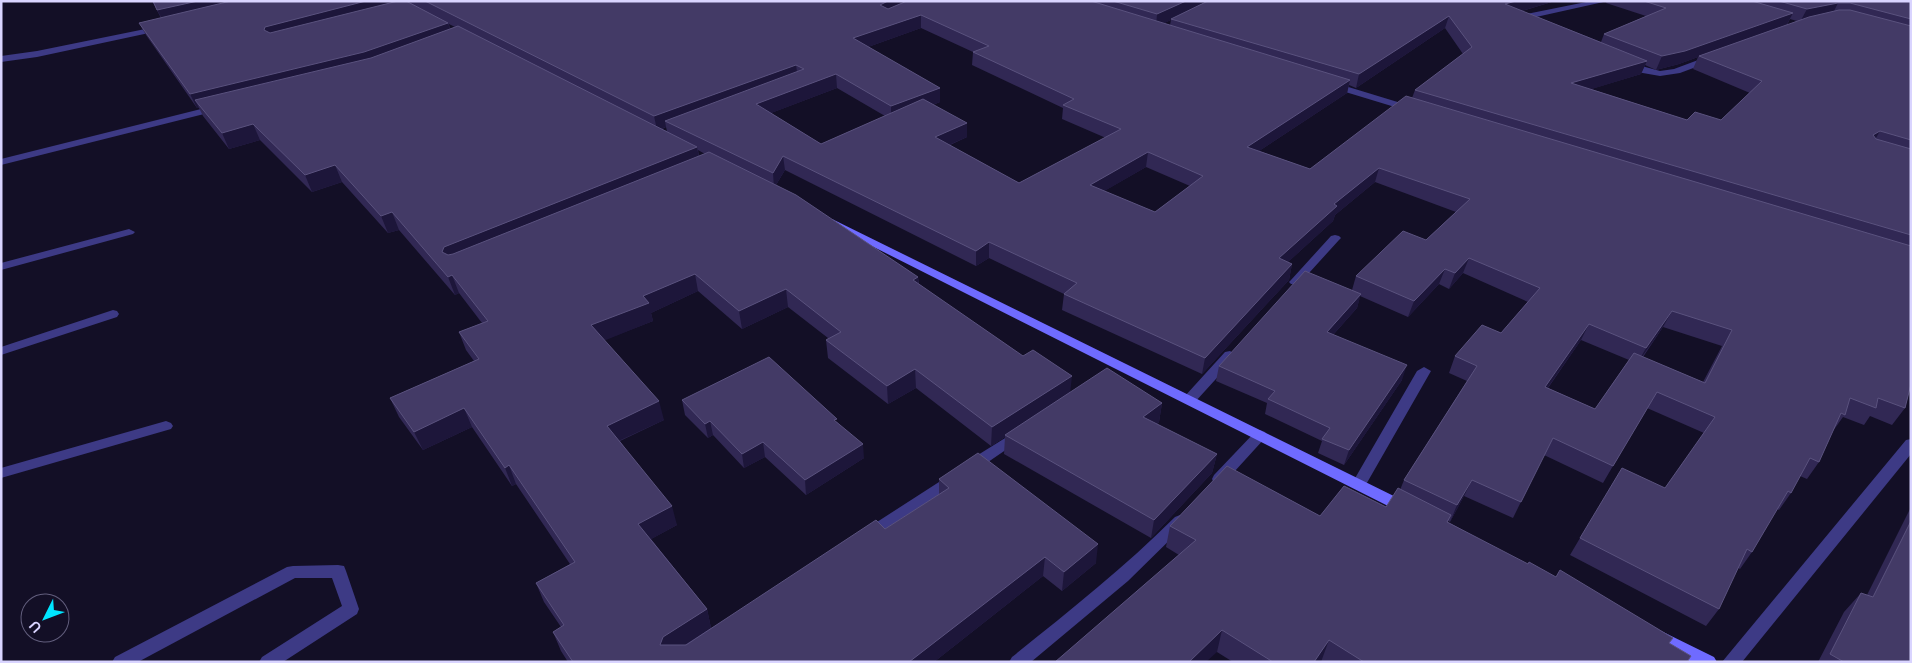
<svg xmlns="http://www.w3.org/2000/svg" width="1912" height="663" font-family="Lato,sans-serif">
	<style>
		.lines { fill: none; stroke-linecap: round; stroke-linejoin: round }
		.lane { fill: #3d3a85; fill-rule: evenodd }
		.street { fill: #3d3a85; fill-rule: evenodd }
		.secondary { fill: #6f6bff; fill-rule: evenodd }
		.wall { fill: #312854; fill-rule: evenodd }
		.shaded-wall { fill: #1d163a }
		.building { fill: #433a66; stroke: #5a527e; fill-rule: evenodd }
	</style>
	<rect width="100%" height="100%" fill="#130f26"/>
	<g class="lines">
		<path class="lane" d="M 1424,367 L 1431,371 L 1364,488 L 1359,489 L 1354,488 L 1352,484 L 1354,480 L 1417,371 Z
			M 338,565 L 344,566 L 346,571 L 359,609 L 357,614 L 283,662 L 259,662 L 262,657 L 342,606 L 332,578 L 295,578 L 138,662 L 112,662 L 115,657 L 287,567 L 293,566 Z"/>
		<path class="street" d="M 1591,1 L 1608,1 L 1527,19 L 1527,22 L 1523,24 L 1516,20 L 1521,15 Z
			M 160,26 L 163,26 L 163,30 L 37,57 L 1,62 L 1,56 L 37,51 Z
			M 1709,56 L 1713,59 L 1712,61 L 1680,73 L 1660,76 L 1637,72 L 1623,65 L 1627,62 L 1660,71 L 1674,69 Z
			M 1332,82 L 1414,107 L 1416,109 L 1411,112 L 1408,111 L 1329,87 L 1329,83 Z
			M 217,105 L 220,106 L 220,110 L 1,165 L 1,159 Z
			M 129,229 L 135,232 L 133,234 L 1,270 L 1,263 Z
			M 1335,235 L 1339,236 L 1341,238 L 1339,240 L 1299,284 L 1291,284 L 1289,282 L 1291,280 L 1331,236 Z
			M 113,310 L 117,311 L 119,314 L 117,317 L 1,355 L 1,347 Z
			M 1230,351 L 1236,355 L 1235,358 L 1195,402 L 1185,402 L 1183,399 L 1185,396 L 1225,352 Z
			M 166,421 L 171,423 L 173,426 L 171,429 L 1,478 L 1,468 Z
			M 1018,430 L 1023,432 L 1025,435 L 1023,438 L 975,471 L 965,471 L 963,467 L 965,463 Z
			M 1260,430 L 1265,432 L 1267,435 L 1265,438 L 1224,483 L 1219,484 L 1214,483 L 1212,479 L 1214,475 L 1255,432 Z
			M 1911,439 L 1911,454 L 1742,662 L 1722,662 L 1906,440 Z
			M 953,473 L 958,474 L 960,478 L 958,482 L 873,539 L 868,541 L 863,539 L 860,535 L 863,531 Z
			M 1180,515 L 1185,517 L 1188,521 L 1185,525 L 1128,581 L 1031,662 L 1009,662 L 1012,657 C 1068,612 1124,568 1175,517 Z"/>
		<path class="secondary" d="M 832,219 L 1410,504 L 1413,508 L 1410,512 L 1405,514 L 1400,512 L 828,224 L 827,222 L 828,220 Z
			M 1655,628 L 1714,657 L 1717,662 L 1691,662 L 1649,640 L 1647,635 L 1649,630 Z"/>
	</g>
	<path class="wall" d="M 152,1 L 395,1 L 395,2 L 398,1 L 1555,1 L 1522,11 L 1601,42 L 1604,34 L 1646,16 L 1606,3 L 1607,1 L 1911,1 L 1911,390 L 1909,389 L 1905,408 L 1892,425 L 1870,416 L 1864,425 L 1843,417 L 1833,431 L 1819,462 L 1807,479 L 1800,476 L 1791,493 L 1779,510 L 1777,509 L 1752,552 L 1740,569 L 1738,568 L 1719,609 L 1706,626 L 1570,555 L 1580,538 L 1665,488 L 1704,433 L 1647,408 L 1603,483 L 1544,455 L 1513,518 L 1464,496 L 1450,522 L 1448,521 L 1448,522 L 1669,643 L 1687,662 L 1233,662 L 1217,652 L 1179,555 L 1166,547 L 1170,526 L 1320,516 L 1386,507 L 1400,490 L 1404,480 L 1467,381 L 1449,373 L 1455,356 L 1501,333 L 1528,302 L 1463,273 L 1449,289 L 1439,284 L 1408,317 L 1360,296 L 1357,308 L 1333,335 L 1402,380 L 1344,465 L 1318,453 L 1322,441 L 1265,414 L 1267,403 L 1216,381 L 1219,366 L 1352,290 L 1356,276 L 1426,240 L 1456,212 L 1375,182 L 1335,215 L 1333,221 L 1288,262 L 1292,264 L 1289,280 L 1202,374 L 1062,310 L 1064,294 L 989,258 L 976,266 L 785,170 L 776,185 L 918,277 L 919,284 L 1070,393 L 1162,403 L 1159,422 L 1157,424 L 1217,454 L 1212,473 L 1151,538 L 1004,454 L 1005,437 L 991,446 L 916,388 L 888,404 L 828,358 L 826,340 L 828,338 L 788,307 L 742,329 L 698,291 L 651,313 L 653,321 L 604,340 L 664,420 L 620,441 L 677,525 L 651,539 L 707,609 L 711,628 L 885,529 L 939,495 L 939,479 L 1096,563 L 1062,591 L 1043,576 L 934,662 L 568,662 L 561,651 L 553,632 L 561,627 L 544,602 L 536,583 L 570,564 L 516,484 L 512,486 L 472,427 L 423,450 L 399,417 L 390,398 L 474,361 L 466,350 L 459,332 L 482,323 L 459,293 L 455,295 L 399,230 L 388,233 L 342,182 L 312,192 L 260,140 L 229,149 L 203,116 L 199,108 L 197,108 L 146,35 L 139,23 L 161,18 ZM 1790,19 L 1797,21 L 1787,25 ZM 1171,20 L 1170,25 L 1164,23 ZM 449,24 L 455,27 L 450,29 ZM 921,28 L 973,52 L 972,65 L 1063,108 L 1062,119 L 1106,138 L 1019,183 L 950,145 L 967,137 L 967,123 L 933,105 L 940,102 L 940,88 L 868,47 ZM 1445,28 L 1463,54 L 1415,90 L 1412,98 L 1310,169 L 1259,151 L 1347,93 L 1349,85 L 1356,88 ZM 1698,57 L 1693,69 L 1750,93 L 1721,120 L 1687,120 L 1591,89 L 1641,74 L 1645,65 L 1656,70 L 1679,64 ZM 837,88 L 885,116 L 821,144 L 771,113 ZM 666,127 L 667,131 L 662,129 ZM 698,150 L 705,154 L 699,156 ZM 1146,167 L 1190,186 L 1155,212 L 1104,191 ZM 1663,327 L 1722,346 L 1703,382 L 1643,357 ZM 1581,340 L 1629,360 L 1595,409 L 1548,388 Z
		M 682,400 L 837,422 L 864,458 L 806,495 L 765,457 L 744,468 L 713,435 L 708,438 L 685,415 Z
		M 1911,507 L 1911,662 L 1818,662 L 1844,612 L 1861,593 L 1867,595 Z"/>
	<path class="shaded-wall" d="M 198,1 L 263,1 L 164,22 L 157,10 Z
		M 366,1 L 395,1 L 397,7 L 271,40 L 264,30 L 265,27 Z
		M 888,1 L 920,1 L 880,17 L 880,5 Z
		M 1186,1 L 1212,1 L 1171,19 L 1171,20 L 1156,27 L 1157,14 Z
		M 1516,1 L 1555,1 L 1501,17 L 1505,4 Z
		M 1838,3 L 1832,15 L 1800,22 L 1807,9 Z
		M 1793,13 L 1786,26 L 1699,56 L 1698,57 L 1679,64 L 1656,70 L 1662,56 Z
		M 921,15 L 921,28 L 854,52 L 853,38 Z
		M 1449,16 L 1445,28 L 1356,88 L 1359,74 Z
		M 448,23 L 452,35 L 369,65 L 195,100 L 199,108 L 197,108 L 190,94 Z
		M 1647,61 L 1641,74 L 1566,97 L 1571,83 Z
		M 796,65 L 798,78 L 665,121 L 666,127 L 657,130 L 654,116 Z
		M 836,74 L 837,88 L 758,118 L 756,104 Z
		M 1350,80 L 1347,93 L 1244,161 L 1247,147 Z
		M 940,88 L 940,102 L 891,120 L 891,106 Z
		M 967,123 L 967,137 L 935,151 L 935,137 Z
		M 253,124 L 260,140 L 229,149 L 222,133 Z
		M 1880,131 L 1872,145 L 1873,135 Z
		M 697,147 L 700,163 L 448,270 L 442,252 L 444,247 Z
		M 1148,152 L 1146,167 L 1089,200 L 1090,185 Z
		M 783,156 L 785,170 L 774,188 L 773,173 Z
		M 335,165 L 342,182 L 312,192 L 305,175 Z
		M 1379,168 L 1375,182 L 1335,215 L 1333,221 L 1275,274 L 1279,258 L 1334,204 Z
		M 392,212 L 399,230 L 388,233 L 381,216 Z
		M 989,242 L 989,258 L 976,266 L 976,251 Z
		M 1469,258 L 1463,273 L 1449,289 L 1455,273 Z
		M 1292,264 L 1289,280 L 1202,374 L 1205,358 Z
		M 1445,269 L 1439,284 L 1408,317 L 1414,301 Z
		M 695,274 L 698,291 L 651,313 L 653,321 L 596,344 L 591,325 L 643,296 Z
		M 452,275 L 459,293 L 455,295 L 448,277 Z
		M 918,277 L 919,295 L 913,280 Z
		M 786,289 L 788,307 L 742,329 L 739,311 Z
		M 1361,294 L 1357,308 L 1323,346 L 1327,332 Z
		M 1672,311 L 1663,327 L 1637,364 L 1646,348 Z
		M 1589,324 L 1581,340 L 1537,403 L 1545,387 Z
		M 1407,365 L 1402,380 L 1344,465 L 1349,450 Z
		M 915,369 L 916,388 L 888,404 L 887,386 Z
		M 1072,376 L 1070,394 L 1005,435 L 1005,437 L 991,446 L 992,427 Z
		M 1657,392 L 1647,408 L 1603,483 L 1613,466 Z
		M 659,401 L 664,420 L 612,444 L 607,426 Z
		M 1162,403 L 1159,422 L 1140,436 L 1143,417 Z
		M 464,408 L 472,427 L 423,450 L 414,432 Z
		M 710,421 L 713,435 L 708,438 L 705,424 Z
		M 763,442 L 765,457 L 744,468 L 742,454 Z
		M 863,444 L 864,458 L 806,495 L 805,480 Z
		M 1217,454 L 1212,473 L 1151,538 L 1154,520 Z
		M 509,465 L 516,484 L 512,486 L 505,468 Z
		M 1472,480 L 1464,496 L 1450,522 L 1457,505 Z
		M 672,506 L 677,525 L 644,543 L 638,524 Z
		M 1098,544 L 1096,563 L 1062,591 L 1064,572 Z
		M 1045,557 L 1043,576 L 934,662 L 909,662 Z
		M 707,609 L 711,628 L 669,655 L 660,645 L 663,637 Z
		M 1222,630 L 1217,652 L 1206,662 L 1189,662 Z
		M 1329,640 L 1321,662 L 1314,662 Z"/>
	<path class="building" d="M 153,1 L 198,1 L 157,10 Z
		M 231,1 L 366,1 L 265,27 L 264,30 L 270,33 L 398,1 L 406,1 L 448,23 L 364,52 L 190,94 L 139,23 Z
		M 425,1 L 888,1 L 880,5 L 888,9 L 907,1 L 1091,1 L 1350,80 L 1247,147 L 1310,169 L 1406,96 L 1911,246 L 1911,384 L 1905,408 L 1878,398 L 1876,408 L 1850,398 L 1845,415 L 1841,413 L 1819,462 L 1810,458 L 1791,493 L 1788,491 L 1752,552 L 1747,549 L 1719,609 L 1580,538 L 1622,468 L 1665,488 L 1715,417 L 1657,392 L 1613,466 L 1553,438 L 1521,502 L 1472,480 L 1457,505 L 1404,480 L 1477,366 L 1455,356 L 1482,325 L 1501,333 L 1540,288 L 1469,258 L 1455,273 L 1445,269 L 1414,301 L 1356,276 L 1403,231 L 1426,240 L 1470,199 L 1379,168 L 1334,204 L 1337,206 L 1279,258 L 1292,264 L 1205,358 L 1064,294 L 1077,283 L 989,242 L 976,251 L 783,156 L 773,173 L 665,121 L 804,69 L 796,65 L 654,116 ZM 921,15 L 989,46 L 973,52 L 1074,99 L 1063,105 L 1121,129 L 1019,183 L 935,137 L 967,123 L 923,99 L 821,144 L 756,104 L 836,74 L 891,106 L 940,88 L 853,38 ZM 1148,152 L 1203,176 L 1155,212 L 1090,185 ZM 1672,311 L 1732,330 L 1705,383 L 1634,353 L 1595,409 L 1545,387 L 1589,324 L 1646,348 Z
		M 1113,1 L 1186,1 L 1157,14 Z
		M 1208,1 L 1516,1 L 1505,4 L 1647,61 L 1571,83 L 1687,120 L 1695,112 L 1721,120 L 1762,81 L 1699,56 L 1809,17 L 1839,10 L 1850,10 L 1911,26 L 1911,140 L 1880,131 L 1873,135 L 1876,139 L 1911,149 L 1911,235 L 1415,90 L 1472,47 L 1449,16 L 1359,74 L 1171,19 Z
		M 1644,1 L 1752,1 L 1793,13 L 1685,51 L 1662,56 L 1604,34 L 1666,8 Z
		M 1779,1 L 1911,1 L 1911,19 L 1850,3 L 1838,3 L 1807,9 Z
		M 458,26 L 697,147 L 444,247 L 442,252 L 448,255 L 453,254 L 709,152 L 796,195 L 918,277 L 913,280 L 1023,356 L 1033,350 L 1072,376 L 992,427 L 915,369 L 887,386 L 826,340 L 841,332 L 786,289 L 739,311 L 695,274 L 643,296 L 649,303 L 591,325 L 659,401 L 607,426 L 672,506 L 638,524 L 707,609 L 663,637 L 660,645 L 686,645 L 876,520 L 885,529 L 949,488 L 939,479 L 978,453 L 1098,544 L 1064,572 L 1045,557 L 909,662 L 573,662 L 553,632 L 564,625 L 536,583 L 575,562 L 509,465 L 505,468 L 464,408 L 414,432 L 390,398 L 479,359 L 459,332 L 488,321 L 452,275 L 448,277 L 392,212 L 381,216 L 335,165 L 305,175 L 253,124 L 222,133 L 195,100 L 371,58 Z
		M 1305,271 L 1361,294 L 1327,332 L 1407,365 L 1349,450 L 1322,439 L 1330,428 L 1268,399 L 1275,391 L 1219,366 Z
		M 769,357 L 837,419 L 834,420 L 863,444 L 805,480 L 763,442 L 742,454 L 710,421 L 705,424 L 682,400 Z
		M 1107,368 L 1162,403 L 1143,417 L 1217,454 L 1154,520 L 1005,435 Z
		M 1227,466 L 1320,516 L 1344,486 L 1386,507 L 1398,488 L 1451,515 L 1447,522 L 1528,564 L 1529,562 L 1556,577 L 1560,570 L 1673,638 L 1669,643 L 1691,656 L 1687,662 L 1364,662 L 1329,640 L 1314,662 L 1273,662 L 1222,630 L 1189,662 L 1055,662 L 1196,540 L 1170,526 Z
		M 1911,521 L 1911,662 L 1844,662 L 1830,654 L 1861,593 L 1873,597 Z"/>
	<rect width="1912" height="663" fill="none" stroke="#d9d4ff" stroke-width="5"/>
	<g transform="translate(45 618) rotate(228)"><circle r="24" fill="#130f26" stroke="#625e7d"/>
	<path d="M0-4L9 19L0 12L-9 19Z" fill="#00e5ff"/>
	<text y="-8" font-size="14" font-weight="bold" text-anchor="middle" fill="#d9d4ff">U</text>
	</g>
</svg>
